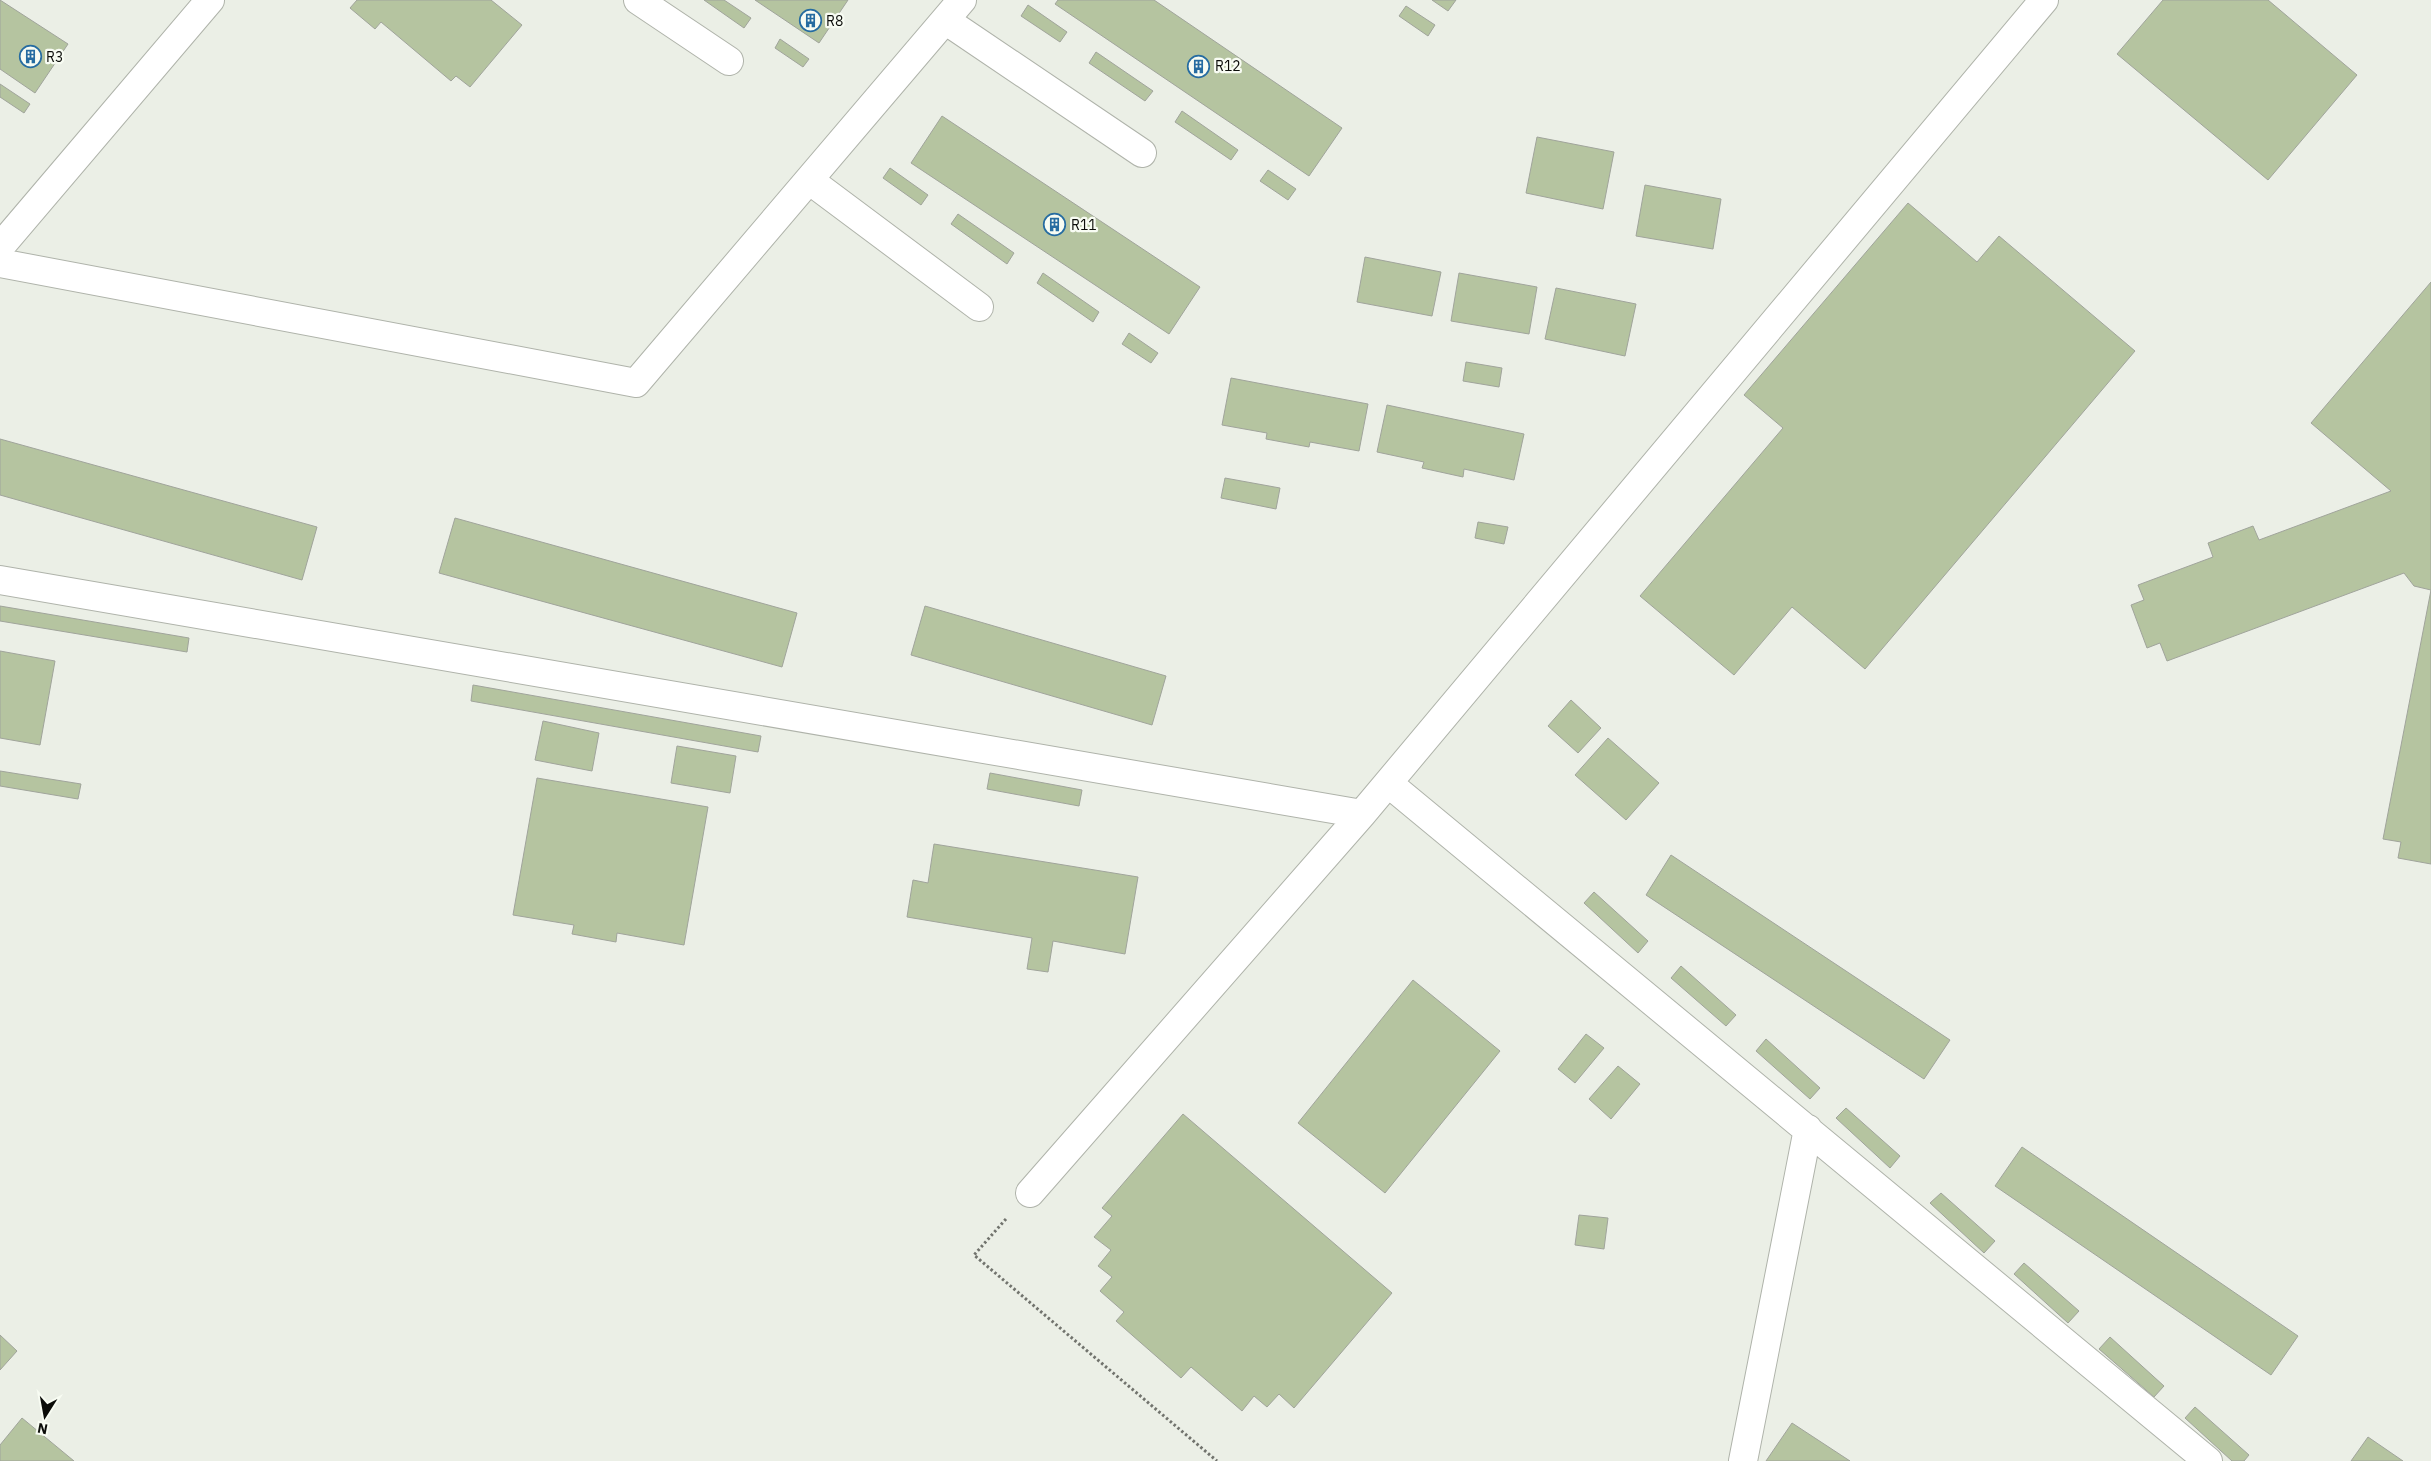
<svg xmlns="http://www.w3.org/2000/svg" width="2431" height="1461" font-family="'IBM Plex Sans',sans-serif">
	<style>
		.building { fill: #b5c4a0; stroke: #a0a49b }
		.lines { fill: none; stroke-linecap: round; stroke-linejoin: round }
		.minor-casing { stroke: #afb3aa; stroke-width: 30 }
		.path { stroke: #71736d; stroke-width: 3; stroke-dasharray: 2.5 2.5; stroke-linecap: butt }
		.minor { stroke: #fff; stroke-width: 28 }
		.labels { text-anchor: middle; stroke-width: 4.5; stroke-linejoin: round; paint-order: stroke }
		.poi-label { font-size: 14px; fill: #0b0c09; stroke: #f8fcf3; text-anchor: start }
	</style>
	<rect width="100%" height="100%" fill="#ebefe6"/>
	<path class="building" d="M 0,0 L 68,44 L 35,93 L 0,69 Z
		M 357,0 L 491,0 L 522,25 L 470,87 L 456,76 L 451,81 L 381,22 L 375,29 L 350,8 Z
		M 704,0 L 724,0 L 751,18 L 744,28 Z
		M 755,0 L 848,0 L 819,43 Z
		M 1058,0 L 1154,0 L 1342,128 L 1309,176 L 1055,4 Z
		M 1432,0 L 1456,0 L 1448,11 Z
		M 2163,0 L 2268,0 L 2357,75 L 2268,180 L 2117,54 Z
		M 1028,5 L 1067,32 L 1060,42 L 1021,16 Z
		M 1406,6 L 1435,25 L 1428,36 L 1399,16 Z
		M 780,39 L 809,59 L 803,67 L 775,48 Z
		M 1096,52 L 1153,91 L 1145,101 L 1089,63 Z
		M 0,84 L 30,104 L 24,113 L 0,97 Z
		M 1182,111 L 1238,150 L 1231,160 L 1175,122 Z
		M 942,116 L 1200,287 L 1169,334 L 911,163 Z
		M 1537,137 L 1614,152 L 1603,209 L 1526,193 Z
		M 890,168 L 928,195 L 921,205 L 883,178 Z
		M 1268,170 L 1296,189 L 1288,200 L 1260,181 Z
		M 1645,185 L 1721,199 L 1713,249 L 1636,236 Z
		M 1908,203 L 1977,262 L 1999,236 L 2135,351 L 1865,669 L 1792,607 L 1734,675 L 1640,596 L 1783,428 L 1744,395 Z
		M 958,214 L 1014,253 L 1007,264 L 951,224 Z
		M 1365,257 L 1441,272 L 1432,316 L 1357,302 Z
		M 1043,273 L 1099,312 L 1093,322 L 1037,283 Z
		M 1459,273 L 1537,287 L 1529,334 L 1451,321 Z
		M 2431,282 L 2431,864 L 2398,858 L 2401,842 L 2383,839 L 2431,590 L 2414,586 L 2404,573 L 2167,661 L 2160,643 L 2147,648 L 2131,605 L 2144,600 L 2138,585 L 2213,557 L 2208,543 L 2253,526 L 2259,540 L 2391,491 L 2311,423 Z
		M 1556,288 L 1636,304 L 1625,356 L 1545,339 Z
		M 1129,333 L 1158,353 L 1151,363 L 1122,344 Z
		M 1466,362 L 1502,368 L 1499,387 L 1463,381 Z
		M 1231,378 L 1368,404 L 1359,451 L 1310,442 L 1309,447 L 1266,439 L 1267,433 L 1222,425 Z
		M 1387,405 L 1524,434 L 1514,480 L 1464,469 L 1463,477 L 1422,468 L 1424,462 L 1377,452 Z
		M 0,439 L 317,527 L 302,580 L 0,495 Z
		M 1225,478 L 1280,488 L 1276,509 L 1221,498 Z
		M 455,518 L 797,613 L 782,667 L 439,573 Z
		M 1478,522 L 1508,527 L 1504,544 L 1475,538 Z
		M 0,606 L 189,638 L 187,652 L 0,621 Z
		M 925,606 L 1166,676 L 1152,725 L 911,655 Z
		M 0,651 L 55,661 L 40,745 L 0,738 Z
		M 473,685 L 761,736 L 758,752 L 471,701 Z
		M 1571,700 L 1601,728 L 1578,753 L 1548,726 Z
		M 543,721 L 599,733 L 592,771 L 535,760 Z
		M 1608,738 L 1659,783 L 1626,820 L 1575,775 Z
		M 677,746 L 736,756 L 730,793 L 671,783 Z
		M 0,771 L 81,784 L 78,799 L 0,786 Z
		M 990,773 L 1082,790 L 1079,806 L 987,789 Z
		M 537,778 L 708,807 L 684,945 L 617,933 L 616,942 L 572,934 L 574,925 L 513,915 Z
		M 934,844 L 1138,877 L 1125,954 L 1053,941 L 1048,972 L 1027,969 L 1032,938 L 907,917 L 913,880 L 928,883 Z
		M 1671,855 L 1950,1040 L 1924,1079 L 1646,895 Z
		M 1594,892 L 1648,941 L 1638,953 L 1584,903 Z
		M 1681,966 L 1736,1015 L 1726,1026 L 1671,978 Z
		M 1413,980 L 1500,1051 L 1385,1193 L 1298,1123 Z
		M 1586,1034 L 1604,1048 L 1575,1083 L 1558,1069 Z
		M 1766,1039 L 1820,1088 L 1810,1099 L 1756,1051 Z
		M 1618,1066 L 1640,1084 L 1611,1119 L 1589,1099 Z
		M 1846,1108 L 1900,1156 L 1890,1168 L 1836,1118 Z
		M 1183,1114 L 1392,1293 L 1294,1408 L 1279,1394 L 1267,1407 L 1254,1396 L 1242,1411 L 1191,1367 L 1181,1378 L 1116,1321 L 1124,1312 L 1100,1291 L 1112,1277 L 1098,1266 L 1111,1250 L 1094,1237 L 1112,1216 L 1102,1208 Z
		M 2022,1147 L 2298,1336 L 2271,1375 L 1995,1186 Z
		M 1941,1193 L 1995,1241 L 1984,1253 L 1930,1203 Z
		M 1579,1215 L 1608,1218 L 1604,1249 L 1575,1245 Z
		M 2024,1263 L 2079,1311 L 2068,1323 L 2014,1274 Z
		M 0,1335 L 17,1351 L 0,1370 Z
		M 2110,1337 L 2164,1386 L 2154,1397 L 2099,1349 Z
		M 2195,1407 L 2249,1455 L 2244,1461 L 2232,1461 L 2185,1418 Z
		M 22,1418 L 74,1461 L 0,1461 L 0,1445 Z
		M 1792,1423 L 1850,1461 L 1766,1461 Z
		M 2368,1437 L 2403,1461 L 2351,1461 Z"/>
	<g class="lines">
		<defs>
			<path id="minor" d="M 638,0 L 729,61
				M 945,20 L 1142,153
				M 809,180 L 979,307
				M 0,247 L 210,0
				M 0,263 L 636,383 L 962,0
				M 0,580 L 1362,814
				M 1388,783 L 2208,1461
				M 1030,1193 L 1362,814 L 2044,0
				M 1743,1461 L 1808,1129"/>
		</defs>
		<use href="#minor" class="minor-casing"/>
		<path class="path" d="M 1006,1219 L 974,1255 L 1217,1461"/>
		<use href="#minor" class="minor"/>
	</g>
	<defs>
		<symbol id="building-ring" viewBox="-11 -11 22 22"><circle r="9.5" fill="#f8fcf3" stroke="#266ca1" stroke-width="1.5"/><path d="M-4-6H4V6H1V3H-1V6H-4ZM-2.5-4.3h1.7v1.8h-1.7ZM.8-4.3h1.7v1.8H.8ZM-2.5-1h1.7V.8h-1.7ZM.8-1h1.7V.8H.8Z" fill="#266ca1"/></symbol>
	</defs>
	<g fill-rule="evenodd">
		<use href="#building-ring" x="798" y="8" width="25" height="25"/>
		<use href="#building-ring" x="18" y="44" width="25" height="25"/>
		<use href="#building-ring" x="1186" y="54" width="25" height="25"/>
		<use href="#building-ring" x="1042" y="212" width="25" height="25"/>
	</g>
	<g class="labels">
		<g class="poi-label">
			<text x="826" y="26">R8</text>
			<text x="46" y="62">R3</text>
			<text x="1215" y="71">R12</text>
			<text x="1071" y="230">R11</text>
		</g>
	</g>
	<g transform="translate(45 1416) rotate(191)" stroke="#f8fcf3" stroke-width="4" paint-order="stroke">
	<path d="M0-4L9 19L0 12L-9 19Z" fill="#0b0c09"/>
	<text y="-8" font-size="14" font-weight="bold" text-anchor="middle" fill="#0b0c09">N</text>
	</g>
</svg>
